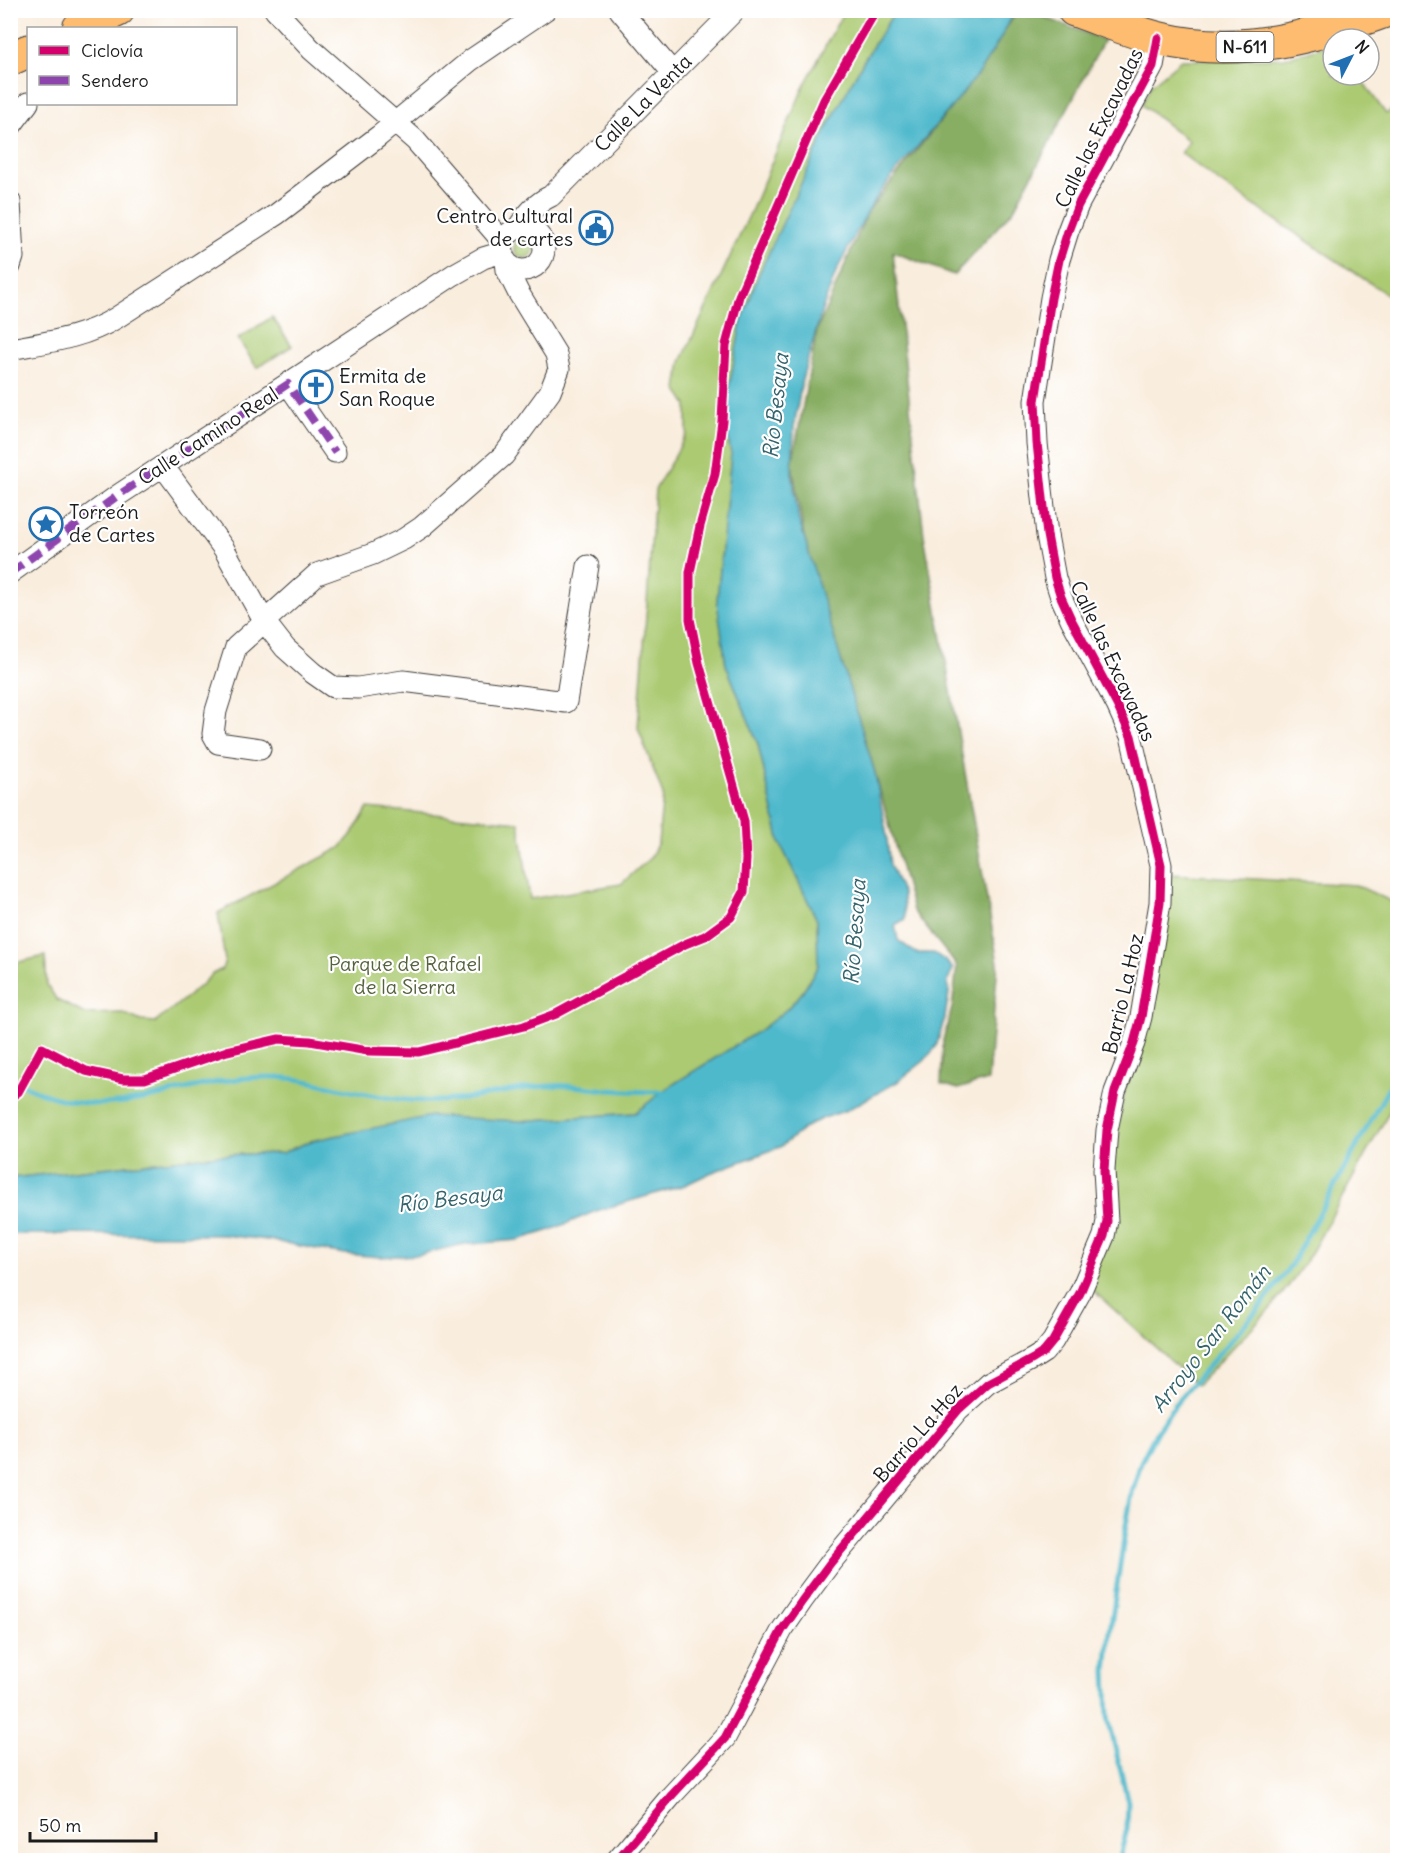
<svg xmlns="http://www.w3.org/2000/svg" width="1408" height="1871" font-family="Delius,sans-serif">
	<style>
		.green { fill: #abca72; stroke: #647347; stroke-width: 1.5 }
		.forest { fill: #88ae64; stroke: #526540; stroke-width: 1.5 }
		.water { fill: #4fb9cc; stroke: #366a74; stroke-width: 1.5 }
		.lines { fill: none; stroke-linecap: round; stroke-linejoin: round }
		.stream { stroke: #4fb9cc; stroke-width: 5 }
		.street-casing { stroke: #3d3b39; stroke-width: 23 }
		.highway-casing { stroke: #3d3b39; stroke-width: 35 }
		.street { stroke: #fff; stroke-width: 21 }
		.highway { stroke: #fdbc70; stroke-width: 33 }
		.quiet { stroke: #8e44ad; stroke-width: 8; stroke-dasharray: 15 8; stroke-linecap: butt }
		.cycleway-casing { stroke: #fff; stroke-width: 13 }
		.cycleway { stroke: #d6006c; stroke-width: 9 }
		.labels { text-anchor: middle; stroke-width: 4.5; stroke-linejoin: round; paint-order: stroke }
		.shield { fill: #fff; stroke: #606060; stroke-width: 1.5 }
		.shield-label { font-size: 18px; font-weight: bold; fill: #1c1c1c }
		.street-label { font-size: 20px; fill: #1c1c1c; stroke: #fff }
		.poi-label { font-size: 20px; fill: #1c1c1c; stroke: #fff; text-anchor: start }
		.park-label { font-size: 20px; fill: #55623e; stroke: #fff }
		.water-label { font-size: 21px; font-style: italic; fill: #33636b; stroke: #fff }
	</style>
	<rect width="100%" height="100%" fill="#fff"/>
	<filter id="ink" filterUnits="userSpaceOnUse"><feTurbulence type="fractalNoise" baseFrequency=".0167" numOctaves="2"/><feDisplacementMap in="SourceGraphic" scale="12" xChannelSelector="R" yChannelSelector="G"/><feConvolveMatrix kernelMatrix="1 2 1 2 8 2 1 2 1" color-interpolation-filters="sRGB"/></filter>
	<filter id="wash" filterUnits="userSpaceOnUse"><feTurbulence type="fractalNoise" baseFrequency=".008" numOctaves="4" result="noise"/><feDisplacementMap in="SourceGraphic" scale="24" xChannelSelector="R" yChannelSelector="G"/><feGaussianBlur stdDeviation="1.35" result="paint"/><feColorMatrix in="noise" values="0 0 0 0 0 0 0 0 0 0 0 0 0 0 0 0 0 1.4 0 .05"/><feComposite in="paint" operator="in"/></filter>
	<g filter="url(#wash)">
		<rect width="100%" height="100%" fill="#f9eddd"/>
		<path class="green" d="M 844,11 L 895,11 L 863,62 L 827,128 L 758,276 L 741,323 L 727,398 L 726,427 L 731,454 L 717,601 L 726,665 L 758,744 L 780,843 L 817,920 L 818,966 L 801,994 L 787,1009 L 762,1029 L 667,1088 L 635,1113 L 519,1121 L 480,1120 L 351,1133 L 311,1141 L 282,1153 L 220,1155 L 11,1178 L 10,964 L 45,956 L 47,985 L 57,1000 L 85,1014 L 123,1013 L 141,1021 L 156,1022 L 200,986 L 212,974 L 222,969 L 225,961 L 218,913 L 340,848 L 352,834 L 368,808 L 519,822 L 530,899 L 621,884 L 651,857 L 658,842 L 663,795 L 638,728 L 655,490 L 687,434 L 687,405 L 677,389 L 681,362 L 753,207 L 803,88 Z
			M 1333,44 L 1333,75 L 1358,75 L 1386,114 L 1397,106 L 1397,301 L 1219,182 L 1181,153 L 1189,141 L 1142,105 L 1151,85 L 1181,60 L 1284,58 Z
			M514 248a10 10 0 1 1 20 0a10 10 0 1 1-20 0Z
			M 272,317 L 292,346 L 257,368 L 238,339 Z
			M 1169,874 L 1356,885 L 1397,904 L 1397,1098 L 1310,1255 L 1287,1288 L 1271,1308 L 1197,1385 L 1088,1286 L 1109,1168 Z"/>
		<path class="forest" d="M 1018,11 L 1028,11 L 1104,40 L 1014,209 L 954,275 L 893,252 L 924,535 L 998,963 L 988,1080 L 958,1089 L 941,1084 L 943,1040 L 952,1008 L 957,966 L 913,911 L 875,773 L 806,548 L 792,464 L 817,330 L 868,211 L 949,110 Z"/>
		<path class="water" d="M 895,11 L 1015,11 L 999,41 L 980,71 L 956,102 L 893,175 L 874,201 L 857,231 L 837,270 L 822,310 L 802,380 L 794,427 L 792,473 L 799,520 L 875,773 L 886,831 L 890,865 L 903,894 L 905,919 L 895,925 L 898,940 L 916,953 L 934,953 L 946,961 L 953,969 L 948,981 L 949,993 L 945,1017 L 936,1047 L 924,1061 L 897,1082 L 847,1110 L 821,1119 L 806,1127 L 780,1147 L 710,1173 L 685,1185 L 596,1211 L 551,1230 L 518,1240 L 459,1245 L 418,1255 L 380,1257 L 344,1254 L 268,1240 L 223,1235 L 11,1234 L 11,1178 L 220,1155 L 282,1153 L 311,1141 L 431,1116 L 519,1121 L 635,1113 L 667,1088 L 762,1029 L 787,1009 L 801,994 L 818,966 L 817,920 L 780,843 L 758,744 L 726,665 L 717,601 L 731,454 L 726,427 L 727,398 L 741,323 L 758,276 L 827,128 L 863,62 Z"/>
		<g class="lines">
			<path class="stream" d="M 10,1077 C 108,1138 173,1076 271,1077 C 293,1077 316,1083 338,1088 C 366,1094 394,1100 423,1101 C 466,1103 507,1088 549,1086 C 569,1084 588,1088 608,1090 C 626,1091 644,1092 662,1092 L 667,1097
				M 1119,1860 L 1127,1829 L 1128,1802 L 1108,1717 L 1106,1671 L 1110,1631 L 1126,1525 L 1132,1493 L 1141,1462 L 1157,1431 L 1177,1402 L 1264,1302 L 1291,1265 L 1398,1071"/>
		</g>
	</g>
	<g filter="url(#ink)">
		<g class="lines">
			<defs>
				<path id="street" d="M 275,10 L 311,49 L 415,140 L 503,242
					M 620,10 L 673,73
					M 10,127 L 28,103
					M 10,202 L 13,257 L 10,266
					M 518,228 C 527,214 536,203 551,196 L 735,10
					M502 249a21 21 0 1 1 42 0a21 21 0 1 1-42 0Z
					M 10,349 C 47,342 84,338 116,318 L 277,214 L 379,136 L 471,60 L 545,10
					M 288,384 L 335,452
					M 163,466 L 224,549 L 264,621 L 285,648 L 313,673 L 333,687 L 358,688 L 403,681 L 566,702 L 588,566
					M 10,573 L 120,494 L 453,275 L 483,258 L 503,252
					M 260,749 L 218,743 L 213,734 L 216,711 L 236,647 L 317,574 L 373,554 L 404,539 L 422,527 L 504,455 L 550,392 L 559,369 L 556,354 L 518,292 L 507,270 L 506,261
					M 617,1860 L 672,1795 L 725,1738 L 782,1630 L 802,1601 L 831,1562 L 958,1410 L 988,1383 L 1033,1359 L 1044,1352 L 1053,1341 L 1080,1293 L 1104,1236 L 1107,1221 L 1104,1170 L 1107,1130 L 1115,1092 L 1134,1043 L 1141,1017 L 1160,903 L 1161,865 L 1131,736 L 1117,705 L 1071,619 L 1061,597 L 1055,578 L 1047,535 L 1037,443 L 1035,401 L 1051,298 L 1059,260 L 1068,231 L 1078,205 L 1153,66 L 1158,38"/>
				<path id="highway" d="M 1074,10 C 1103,20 1132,32 1161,39 C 1240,58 1314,37 1388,10
					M 79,28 L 118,10
					M 10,59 L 28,51"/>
			</defs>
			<use href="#street" class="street-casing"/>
			<use href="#highway" class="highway-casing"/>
			<use href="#street" class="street"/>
			<use href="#highway" class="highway"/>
			<path class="quiet" d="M 10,573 L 120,494 L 288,384 L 335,452"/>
			<defs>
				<path id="cycleway" d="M 10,1098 L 18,1092 L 42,1048 L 86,1071 L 123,1079 L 145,1079 L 227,1051 L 279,1039 L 310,1041 L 368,1051 L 419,1052 L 524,1026 L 556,1014 L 685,944 L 705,936 L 731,917 L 744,892 L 746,859 L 744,821 L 699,663 L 690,619 L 690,572 L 700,526 L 715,474 L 722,421 L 726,345 L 739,296 L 824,100 L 876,10
					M 617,1860 L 672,1795 L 725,1738 L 782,1630 L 802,1601 L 831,1562 L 958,1410 L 988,1383 L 1033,1359 L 1044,1352 L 1053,1341 L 1080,1293 L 1104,1236 L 1107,1221 L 1104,1170 L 1107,1130 L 1115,1092 L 1134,1043 L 1141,1017 L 1160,903 L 1161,865 L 1131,736 L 1117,705 L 1071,619 L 1061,597 L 1055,578 L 1047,535 L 1037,443 L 1035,401 L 1051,298 L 1059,260 L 1068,231 L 1078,205 L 1153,66 L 1158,38"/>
			</defs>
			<use href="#cycleway" class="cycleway-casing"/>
			<use href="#cycleway" class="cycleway"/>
		</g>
	</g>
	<defs>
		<symbol id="civic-ring" viewBox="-11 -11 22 22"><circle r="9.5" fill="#fff" stroke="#1f6fb2" stroke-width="1.5"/><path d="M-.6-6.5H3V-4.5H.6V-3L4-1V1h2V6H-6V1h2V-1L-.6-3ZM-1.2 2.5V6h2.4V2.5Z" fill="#1f6fb2"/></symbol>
		<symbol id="church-ring" viewBox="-11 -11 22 22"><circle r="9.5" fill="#fff" stroke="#1f6fb2" stroke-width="1.5"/><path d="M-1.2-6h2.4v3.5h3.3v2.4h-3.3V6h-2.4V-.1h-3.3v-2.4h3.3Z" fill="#1f6fb2"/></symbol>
		<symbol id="sight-ring" viewBox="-11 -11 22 22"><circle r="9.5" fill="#fff" stroke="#1f6fb2" stroke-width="1.5"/><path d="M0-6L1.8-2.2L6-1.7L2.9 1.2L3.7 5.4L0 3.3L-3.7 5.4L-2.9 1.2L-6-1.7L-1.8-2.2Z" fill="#1f6fb2"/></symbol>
	</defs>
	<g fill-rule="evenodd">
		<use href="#civic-ring" x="577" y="209" width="38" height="38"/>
		<use href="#church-ring" x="297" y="368" width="38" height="38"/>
		<use href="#sight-ring" x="27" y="505" width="38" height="38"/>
	</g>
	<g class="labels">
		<rect class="shield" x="1216.5" y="32" width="57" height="30" rx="4.5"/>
		<g class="shield-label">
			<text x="1245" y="53">N-611</text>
		</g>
		<g class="street-label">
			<text transform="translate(643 103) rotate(-45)" y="7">Calle La Venta</text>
			<text transform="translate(1099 128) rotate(-64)" y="7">Calle las Excavadas</text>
			<text transform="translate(208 436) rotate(-33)" y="7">Calle Camino Real</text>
			<text transform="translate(1113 661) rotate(65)" y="7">Calle las Excavadas</text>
			<text transform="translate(1123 994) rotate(-77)" y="7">Barrio La Hoz</text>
			<text transform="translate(918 1433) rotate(-49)" y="7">Barrio La Hoz</text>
		</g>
		<g class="poi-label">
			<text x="573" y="223" text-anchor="end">Centro Cultural<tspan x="573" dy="23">de cartes</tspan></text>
			<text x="339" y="383">Ermita de<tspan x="339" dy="23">San Roque</tspan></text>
			<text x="69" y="519">Torreón<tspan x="69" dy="23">de Cartes</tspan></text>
		</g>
		<g class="park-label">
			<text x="405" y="971">Parque de Rafael<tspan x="405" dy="23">de la Sierra</tspan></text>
		</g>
		<g class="water-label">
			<text transform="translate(776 406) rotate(-84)" y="7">Río Besaya</text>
			<text transform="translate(855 932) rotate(-86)" y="7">Río Besaya</text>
			<text transform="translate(450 1199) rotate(-7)" y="7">Río Besaya</text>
			<text transform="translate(1211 1339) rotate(-52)" y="7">Arroyo San Román</text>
		</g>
	</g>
	<rect width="1408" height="1871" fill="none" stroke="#fff" stroke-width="36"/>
	<rect x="27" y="27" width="210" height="78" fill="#ffffff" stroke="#a4a4a4" stroke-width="1.5"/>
	<rect x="39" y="46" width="30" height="9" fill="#d6006c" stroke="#a4a4a4" stroke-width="1.5"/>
	<text x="81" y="57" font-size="18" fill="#1c1c1c">Ciclovía</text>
	<rect x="39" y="76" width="30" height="9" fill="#8e44ad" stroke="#a4a4a4" stroke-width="1.5"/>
	<text x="81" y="87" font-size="18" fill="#1c1c1c">Sendero</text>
	<g transform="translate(1351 57) rotate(48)"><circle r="28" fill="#ffffff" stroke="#a4a4a4" stroke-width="1.5"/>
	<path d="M0-4.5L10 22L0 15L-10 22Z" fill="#1f6fb2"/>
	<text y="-9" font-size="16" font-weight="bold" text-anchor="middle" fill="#1c1c1c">N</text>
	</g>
	<path d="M30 1832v9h126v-9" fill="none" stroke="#1c1c1c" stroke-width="3"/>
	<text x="39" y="1832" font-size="18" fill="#1c1c1c" stroke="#ffffff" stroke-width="4.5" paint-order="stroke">50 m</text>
</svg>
